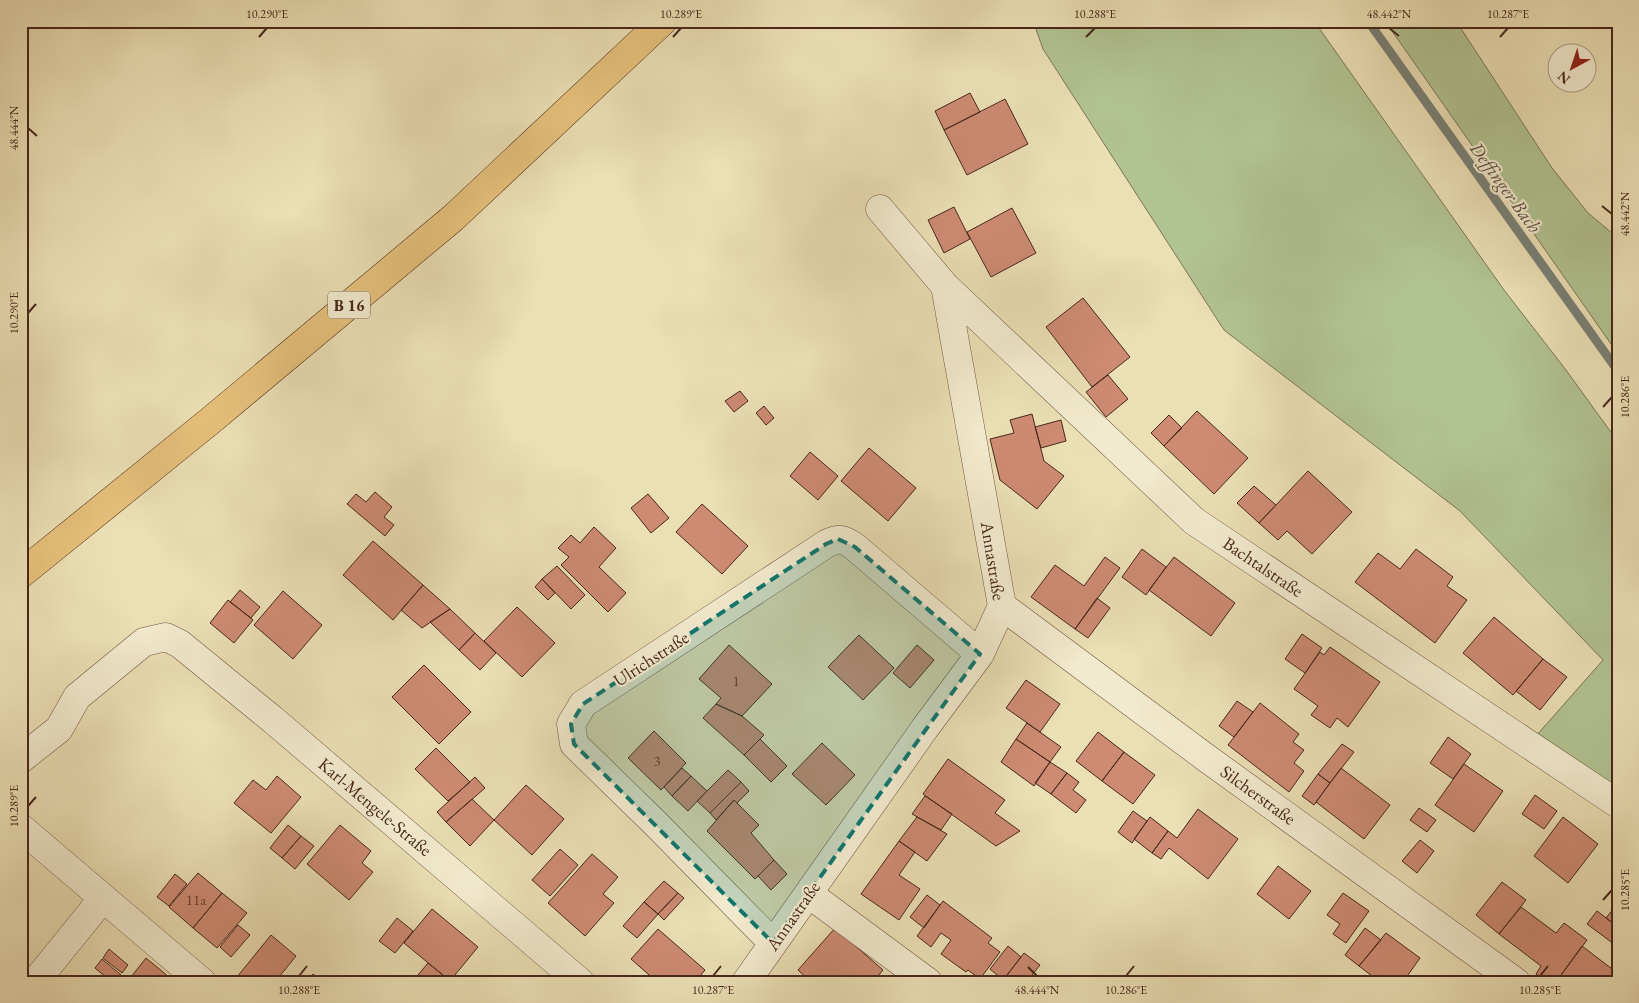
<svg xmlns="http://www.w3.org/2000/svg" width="1639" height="1003" font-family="'EB Garamond',serif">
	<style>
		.green { fill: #b1c391; stroke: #7c7556 }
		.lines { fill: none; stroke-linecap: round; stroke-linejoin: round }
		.stream { stroke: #798076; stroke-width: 9 }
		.building { fill: #cd8b72; stroke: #48271c }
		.minor-casing { stroke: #715542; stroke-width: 29 }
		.major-casing { stroke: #48271c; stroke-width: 29 }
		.minor { stroke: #f2eace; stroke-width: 28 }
		.major { stroke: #e6c07a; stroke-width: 28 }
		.marked { fill: #0f766e; fill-opacity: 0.2; stroke: #0f766e; stroke-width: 4; stroke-dasharray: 10 6; stroke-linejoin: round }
		.ticks { fill: none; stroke: #48271c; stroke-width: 2 }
		.labels { text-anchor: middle; stroke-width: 4.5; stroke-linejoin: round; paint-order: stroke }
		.number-label { font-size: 15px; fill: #694032 }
		.shield { fill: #f2eace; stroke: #7b6251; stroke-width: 1 }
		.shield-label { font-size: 16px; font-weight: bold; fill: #48271c }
		.street-label { font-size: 18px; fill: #48271c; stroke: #f2eace }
		.water-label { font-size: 19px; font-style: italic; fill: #5c4c42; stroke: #f2eace }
		.neatline { fill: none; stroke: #48271c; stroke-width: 2 }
		.ticks-label { font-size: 12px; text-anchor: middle; fill: #48271c }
	</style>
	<rect width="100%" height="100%" fill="#ebdfb4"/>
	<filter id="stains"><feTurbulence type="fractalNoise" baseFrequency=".004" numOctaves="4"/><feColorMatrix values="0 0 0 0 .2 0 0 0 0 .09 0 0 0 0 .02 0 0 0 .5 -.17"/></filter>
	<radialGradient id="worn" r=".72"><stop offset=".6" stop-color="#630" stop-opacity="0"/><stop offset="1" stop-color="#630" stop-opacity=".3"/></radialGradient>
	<path class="green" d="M 1033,21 L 1314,21 L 1504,290 L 1566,370 L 1618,442 L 1618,791 L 1536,736 L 1603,660 L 1460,511 L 1224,330 L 1043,49 Z
		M 1385,21 L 1456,21 L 1552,168 L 1588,213 L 1618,238 L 1618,354 Z"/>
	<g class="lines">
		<path class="stream" d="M 1368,21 L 1618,371"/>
	</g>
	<path class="building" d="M 970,93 L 980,112 L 944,130 L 935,111 Z
		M 1005,99 L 1028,144 L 967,175 L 944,130 Z
		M 954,207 L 970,239 L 944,253 L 928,220 Z
		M 1012,208 L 1036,253 L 991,277 L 967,232 Z
		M 1083,298 L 1130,357 L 1092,387 L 1046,327 Z
		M 1108,375 L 1128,399 L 1106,417 L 1086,392 Z
		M 740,391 L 748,401 L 734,412 L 725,401 Z
		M 764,406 L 774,418 L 766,425 L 756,413 Z
		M 1197,411 L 1248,458 L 1214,494 L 1164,446 Z
		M 1032,414 L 1044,461 L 1064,476 L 1037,509 L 1000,480 L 990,439 L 1014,433 L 1010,420 Z
		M 1169,415 L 1182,428 L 1164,446 L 1151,433 Z
		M 1061,420 L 1066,441 L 1041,448 L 1035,427 Z
		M 869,448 L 916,488 L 888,521 L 841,481 Z
		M 810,452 L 838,476 L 818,500 L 790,476 Z
		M 1308,471 L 1352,512 L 1312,554 L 1287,531 L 1278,540 L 1259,523 Z
		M 1254,486 L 1276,505 L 1259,523 L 1237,503 Z
		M 375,492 L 392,507 L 384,517 L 394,525 L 385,536 L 347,504 L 356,494 L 366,502 Z
		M 648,494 L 669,518 L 651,533 L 631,508 Z
		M 702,504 L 748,546 L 722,574 L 676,532 Z
		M 594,527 L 616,548 L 599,567 L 626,593 L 608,612 L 561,565 L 569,557 L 558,548 L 571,535 L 580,543 Z
		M 373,541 L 423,585 L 393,620 L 343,575 Z
		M 1142,549 L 1166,567 L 1146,595 L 1122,577 Z
		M 1416,549 L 1453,577 L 1447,586 L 1467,600 L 1435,643 L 1355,582 L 1378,553 L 1400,569 Z
		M 1105,557 L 1120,568 L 1075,629 L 1031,597 L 1055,565 L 1084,586 Z
		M 1174,557 L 1235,603 L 1211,636 L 1149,590 Z
		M 557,566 L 585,595 L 571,609 L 542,579 Z
		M 542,579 L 555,593 L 548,600 L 535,587 Z
		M 423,585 L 450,609 L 422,628 L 401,610 Z
		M 240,590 L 260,607 L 251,618 L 230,602 Z
		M 283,591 L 322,625 L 293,659 L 254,625 Z
		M 1097,598 L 1110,608 L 1088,638 L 1075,629 Z
		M 228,600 L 253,620 L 234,643 L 210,623 Z
		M 517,607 L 555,643 L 522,677 L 484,641 Z
		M 450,609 L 475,633 L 459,650 L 430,622 Z
		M 1494,617 L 1543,659 L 1513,695 L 1463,653 Z
		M 475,633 L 496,653 L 480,670 L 459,650 Z
		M 1302,634 L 1322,648 L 1305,673 L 1285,659 Z
		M 859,635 L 894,668 L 863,700 L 828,667 Z
		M 729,645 L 772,684 L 742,716 L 716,704 L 721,698 L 699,679 Z
		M 917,645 L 934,660 L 910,688 L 893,673 Z
		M 1330,647 L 1380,682 L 1348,727 L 1337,718 L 1330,728 L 1311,715 L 1318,706 L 1294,689 L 1320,652 L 1324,655 Z
		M 1543,659 L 1567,677 L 1540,710 L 1516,691 Z
		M 424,665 L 471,712 L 439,744 L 392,697 Z
		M 1026,680 L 1060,704 L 1040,732 L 1006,708 Z
		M 1237,701 L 1253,712 L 1234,737 L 1219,726 Z
		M 1260,703 L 1299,734 L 1293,742 L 1304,750 L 1294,763 L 1304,771 L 1289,792 L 1228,745 Z
		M 716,704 L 742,716 L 764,735 L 744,755 L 703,718 Z
		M 1027,723 L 1061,747 L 1050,762 L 1016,739 Z
		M 654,731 L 686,763 L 661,790 L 628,758 Z
		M 1098,732 L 1124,752 L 1102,781 L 1076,761 Z
		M 1448,737 L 1471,754 L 1453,779 L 1430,763 Z
		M 760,739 L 787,766 L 771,782 L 744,755 Z
		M 1016,739 L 1050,762 L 1034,786 L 1001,762 Z
		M 822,743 L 855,775 L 826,805 L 792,774 Z
		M 1342,744 L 1354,752 L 1330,783 L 1318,774 Z
		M 436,748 L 470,782 L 448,801 L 415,769 Z
		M 1124,752 L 1155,775 L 1133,804 L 1102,781 Z
		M 948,759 L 1005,800 L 995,813 L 1020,831 L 996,846 L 923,794 Z
		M 1050,762 L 1067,773 L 1051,794 L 1035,783 Z
		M 1464,764 L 1503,791 L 1474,832 L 1435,805 Z
		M 682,768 L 691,776 L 672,796 L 664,787 Z
		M 1341,768 L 1390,805 L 1364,839 L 1316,802 Z
		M 728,770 L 741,782 L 710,813 L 697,801 Z
		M 1067,773 L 1079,782 L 1073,790 L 1086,800 L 1076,813 L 1051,794 Z
		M 1318,774 L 1330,783 L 1314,805 L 1302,796 Z
		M 277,776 L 301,797 L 271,833 L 234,803 L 253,780 L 266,790 Z
		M 691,776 L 707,791 L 688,811 L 672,796 Z
		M 475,777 L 485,788 L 446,822 L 437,812 Z
		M 741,782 L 749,791 L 737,803 L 734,800 L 716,820 L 710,813 Z
		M 526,785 L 564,819 L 532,855 L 494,820 Z
		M 1535,795 L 1557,811 L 1544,829 L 1522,814 Z
		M 925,796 L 952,814 L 941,830 L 912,814 Z
		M 472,799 L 494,820 L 470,846 L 446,822 Z
		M 734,800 L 759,825 L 751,833 L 774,860 L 755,879 L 707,831 Z
		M 1419,808 L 1436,820 L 1427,832 L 1410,820 Z
		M 1198,809 L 1238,839 L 1208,879 L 1169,848 L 1161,859 L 1152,853 L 1168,831 L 1177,838 Z
		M 1133,811 L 1147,821 L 1132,843 L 1118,832 Z
		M 917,817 L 947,834 L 927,861 L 899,841 Z
		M 1150,817 L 1168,831 L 1152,853 L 1134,839 Z
		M 1563,817 L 1598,844 L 1568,883 L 1534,856 Z
		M 288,825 L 301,836 L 282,858 L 270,848 Z
		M 340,825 L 371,851 L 362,863 L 373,872 L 349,900 L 307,864 Z
		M 301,836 L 314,846 L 295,869 L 282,858 Z
		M 1420,840 L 1434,851 L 1417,873 L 1402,861 Z
		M 899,841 L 915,852 L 899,875 L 920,889 L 899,920 L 861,894 Z
		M 560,849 L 578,865 L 550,896 L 532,880 Z
		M 592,854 L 618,877 L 603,894 L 614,903 L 585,936 L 548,903 Z
		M 774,860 L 787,874 L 771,890 L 758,876 Z
		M 1278,866 L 1311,891 L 1289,919 L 1257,894 Z
		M 198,873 L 222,893 L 193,928 L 169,907 Z
		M 175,874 L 187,884 L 169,906 L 157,897 Z
		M 664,881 L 678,893 L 658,914 L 644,902 Z
		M 1502,882 L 1526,900 L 1499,934 L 1476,915 Z
		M 222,893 L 247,913 L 217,948 L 193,928 Z
		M 678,893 L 684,898 L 664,920 L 658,914 Z
		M 1343,893 L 1369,911 L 1346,943 L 1333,934 L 1340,924 L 1327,915 Z
		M 927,895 L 940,905 L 924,928 L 910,917 Z
		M 943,901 L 992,938 L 988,943 L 1000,952 L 980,979 L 968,970 L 966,972 L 941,954 L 951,940 L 941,933 L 931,947 L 917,936 Z
		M 644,902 L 658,914 L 637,938 L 623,926 Z
		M 1618,903 L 1618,927 L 1606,918 Z
		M 1521,907 L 1556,933 L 1564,923 L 1587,940 L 1556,982 L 1547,982 L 1536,974 L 1541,966 L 1499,934 Z
		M 432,909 L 478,947 L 450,981 L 404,943 Z
		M 1597,911 L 1618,927 L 1618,947 L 1587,924 Z
		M 397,918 L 413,931 L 395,953 L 379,941 Z
		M 238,925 L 250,935 L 231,957 L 220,947 Z
		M 835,928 L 883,970 L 873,982 L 811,982 L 798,970 Z
		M 1365,928 L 1381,940 L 1359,966 L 1345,955 Z
		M 658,929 L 705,970 L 695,982 L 657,982 L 631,959 Z
		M 1386,933 L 1420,958 L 1403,982 L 1380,982 L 1359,966 Z
		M 271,935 L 296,956 L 275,982 L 242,982 L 237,977 Z
		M 1008,946 L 1021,957 L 1003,980 L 990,969 Z
		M 1582,946 L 1616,972 L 1608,982 L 1556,982 Z
		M 109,949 L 128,965 L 122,973 L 103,958 Z
		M 1024,953 L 1040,965 L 1029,979 L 1033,982 L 1002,982 Z
		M 146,958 L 175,982 L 136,982 L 131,977 Z
		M 102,959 L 121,975 L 116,982 L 112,982 L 95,968 Z
		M 428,963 L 448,979 L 445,982 L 426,982 L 418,975 Z
		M 313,974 L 322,981 L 322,982 L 307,982 Z"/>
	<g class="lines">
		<defs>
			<path id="minor" d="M 880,209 L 945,286 L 1194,521 L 1618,804
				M 1002,606 L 1205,757 L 1516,982
				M 21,759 L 59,729 L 77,697 L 144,642 L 166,637 L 180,644 L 272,719 L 580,982
				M 21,828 L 202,982
				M 809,894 L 928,982
				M 773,943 L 655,823 L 574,744 L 571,724 L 583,704 L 826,544 C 839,538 843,538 855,547 L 980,654
				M 35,982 L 103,898
				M 746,982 L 925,728 L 980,654 L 1002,606 L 945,286"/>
			<path id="major" d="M 21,574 L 210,421 L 453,218 L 663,21"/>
		</defs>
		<use href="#minor" class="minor-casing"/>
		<use href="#major" class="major-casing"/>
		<use href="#minor" class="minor"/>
		<use href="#major" class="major"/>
	</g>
	<path class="marked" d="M 838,539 L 855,547 L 980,654 L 773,943 L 574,744 L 571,724 L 583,704 L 826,544 Z"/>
	<path class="ticks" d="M 1389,28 L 1399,36M 259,37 L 267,28M 673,37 L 681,28M 1086,37 L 1095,28M 1500,37 L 1508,28M 28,128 L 37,136M 1602,206 L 1612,214M 28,313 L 36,304M 1603,407 L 1612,397M 28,806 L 36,797M 1603,900 L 1612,890M 1028,967 L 1037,976M 299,976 L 307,966M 713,976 L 721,966M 1126,976 L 1134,966M 1540,976 L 1548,966"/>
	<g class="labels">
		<g class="number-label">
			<text x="736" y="686">1</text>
			<text x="657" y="766">3</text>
			<text x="196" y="905">11a</text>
		</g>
		<rect class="shield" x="328" y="291.5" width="42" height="27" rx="4"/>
		<g class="shield-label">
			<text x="349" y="311">B 16</text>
		</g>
		<g class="street-label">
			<text transform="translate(993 561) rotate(81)" y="6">Annastraße</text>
			<text transform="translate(1263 567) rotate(34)" y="6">Bachtalstraße</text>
			<text transform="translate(651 659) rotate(-33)" y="6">Ulrichstraße</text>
			<text transform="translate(1258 795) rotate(36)" y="6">Silcherstraße</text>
			<text transform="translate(375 807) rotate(40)" y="6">Karl-Mengele-Straße</text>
			<text transform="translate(793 916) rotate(-55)" y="6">Annastraße</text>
		</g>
		<g class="water-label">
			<text transform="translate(1506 187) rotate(54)" y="7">Deffinger Bach</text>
		</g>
	</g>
	<rect width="1639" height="1003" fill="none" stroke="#ebdfb4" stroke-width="55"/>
	<g transform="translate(1572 68) rotate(220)"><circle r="24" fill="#f2eace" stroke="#ae9c87"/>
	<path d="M0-4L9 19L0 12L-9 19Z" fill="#8f2418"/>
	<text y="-8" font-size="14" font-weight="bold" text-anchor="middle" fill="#48271c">N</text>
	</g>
	<rect x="28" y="28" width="1584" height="948" class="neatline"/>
	<g class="ticks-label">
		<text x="267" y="18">10.290°E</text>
		<text x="681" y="18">10.289°E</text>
		<text x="1095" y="18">10.288°E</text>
		<text x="1389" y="18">48.442°N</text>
		<text x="1508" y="18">10.287°E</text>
		<text transform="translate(14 128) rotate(-90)" y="4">48.444°N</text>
		<text transform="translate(1625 214) rotate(-90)" y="4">48.442°N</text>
		<text transform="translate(14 313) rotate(-90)" y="4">10.290°E</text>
		<text transform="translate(1625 397) rotate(-90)" y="4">10.286°E</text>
		<text transform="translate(14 806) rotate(-90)" y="4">10.289°E</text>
		<text transform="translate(1625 890) rotate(-90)" y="4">10.285°E</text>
		<text x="299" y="994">10.288°E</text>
		<text x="713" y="994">10.287°E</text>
		<text x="1037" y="994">48.444°N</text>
		<text x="1126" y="994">10.286°E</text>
		<text x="1540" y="994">10.285°E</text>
	</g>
	<rect width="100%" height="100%" filter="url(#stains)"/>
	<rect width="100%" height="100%" fill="url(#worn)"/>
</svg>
